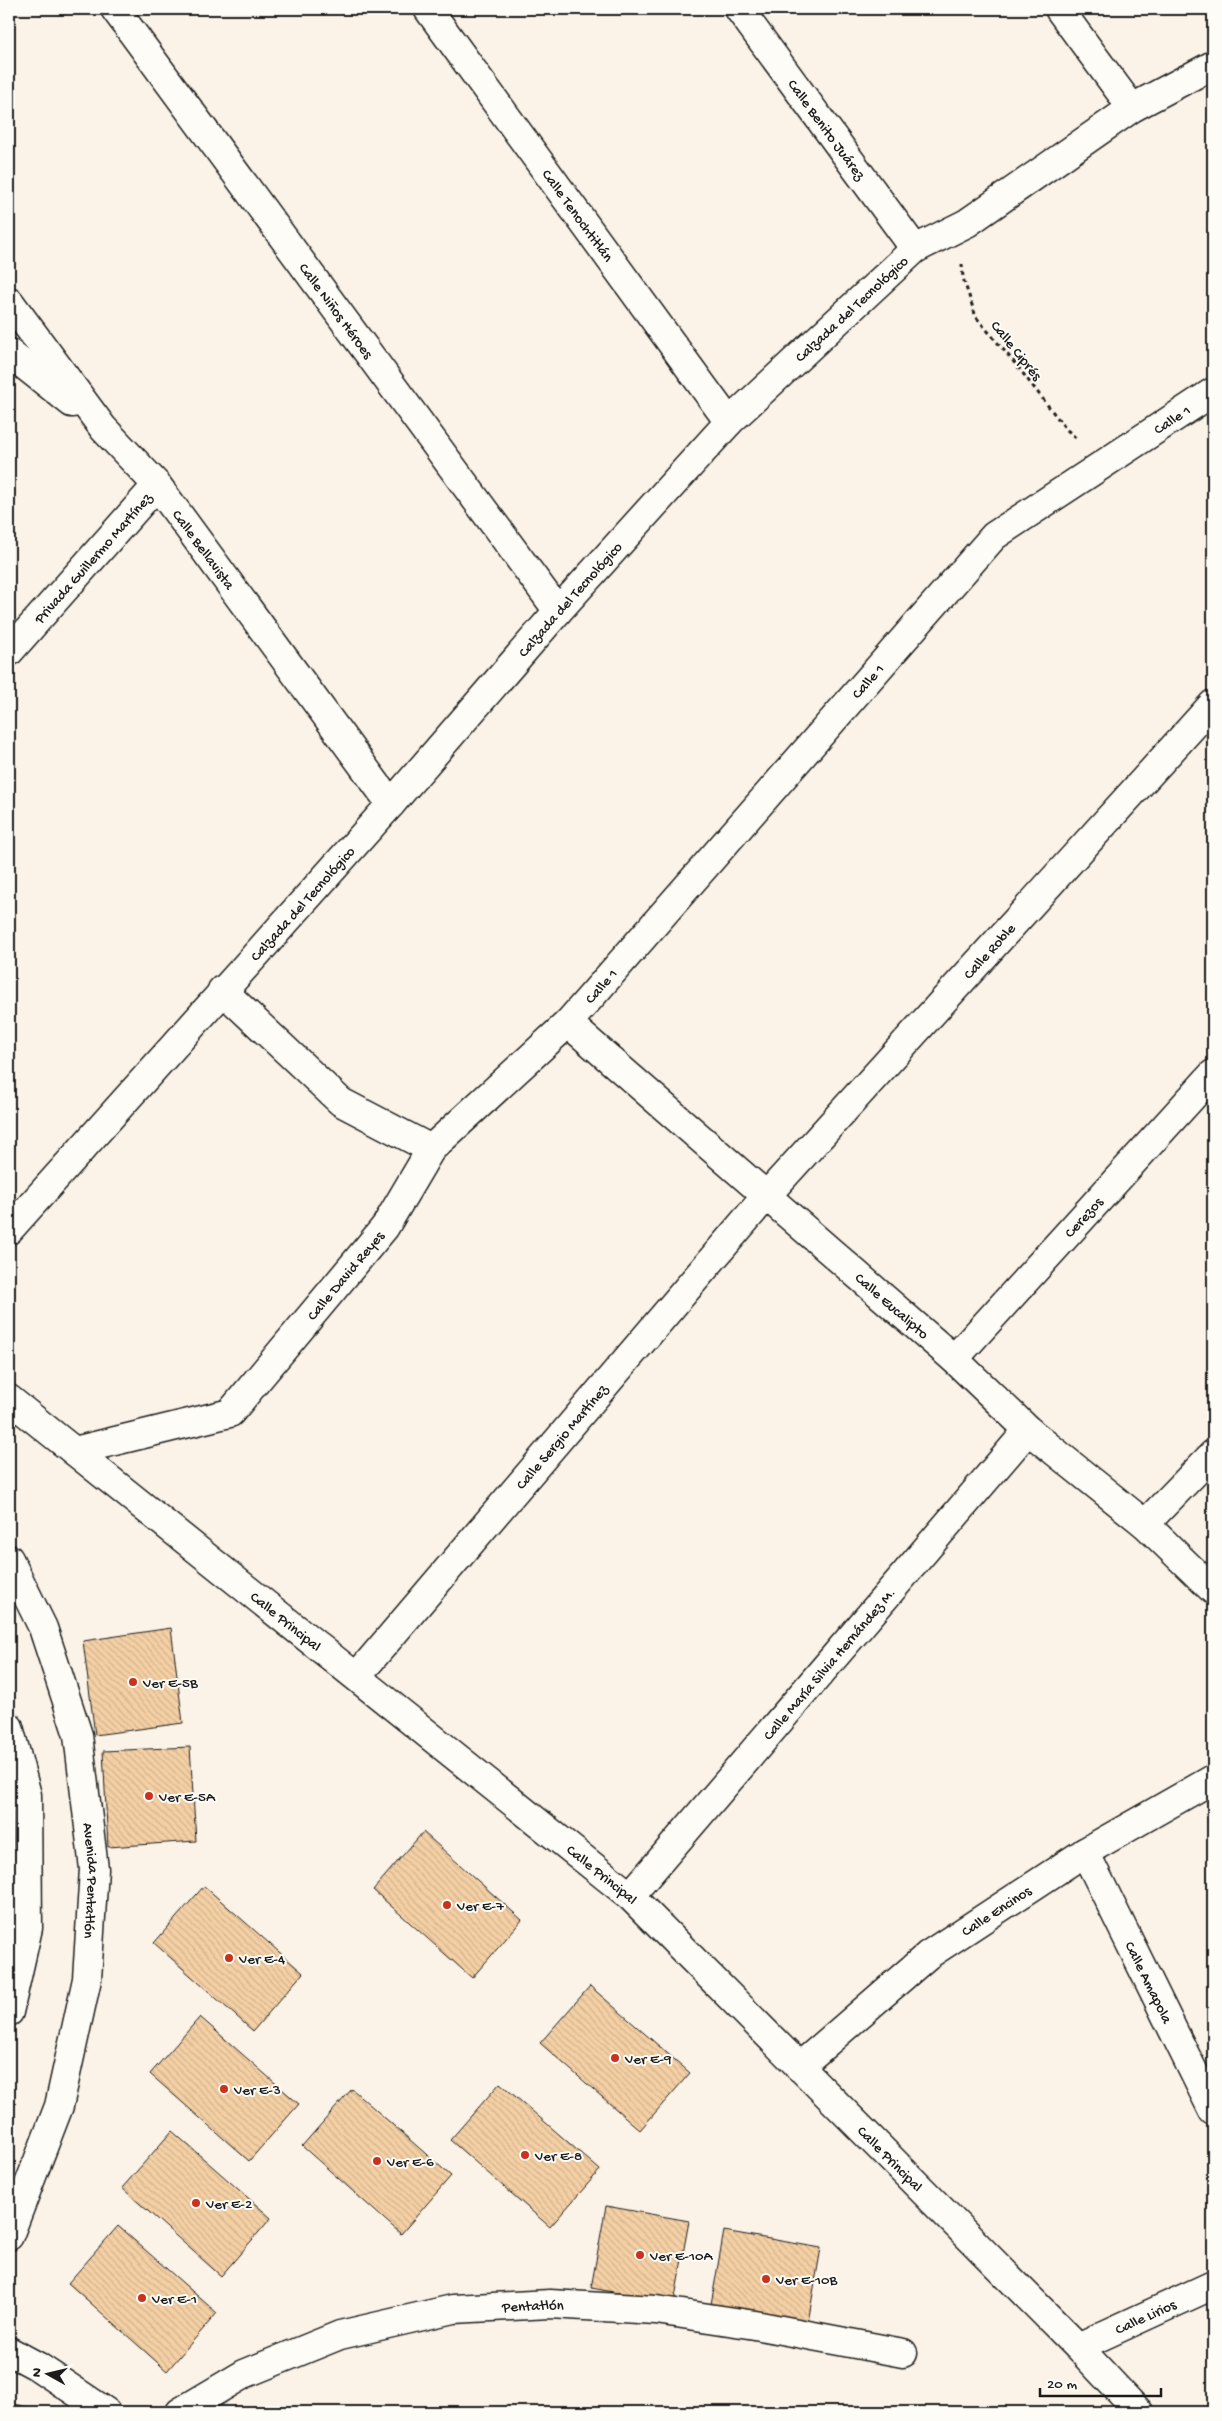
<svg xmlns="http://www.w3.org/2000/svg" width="1222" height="2421" font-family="'Gochi Hand',sans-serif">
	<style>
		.building { fill: url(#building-back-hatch); stroke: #1c1c1c }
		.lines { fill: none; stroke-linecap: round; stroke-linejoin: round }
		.street-casing { stroke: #1c1c1c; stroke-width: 31 }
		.secondary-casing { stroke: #1c1c1c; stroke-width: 31 }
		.path { stroke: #1c1c1c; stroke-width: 3; stroke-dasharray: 4 4; stroke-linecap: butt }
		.street { stroke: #fdfcf7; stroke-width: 28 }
		.secondary { stroke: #fdfcf7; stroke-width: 28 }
		.poi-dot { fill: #c8321e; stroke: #fdfcf7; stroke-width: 2 }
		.labels { text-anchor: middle; stroke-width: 4; stroke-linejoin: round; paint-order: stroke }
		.street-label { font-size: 15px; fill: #1c1c1c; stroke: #fdfcf7 }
		.poi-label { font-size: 15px; fill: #1c1c1c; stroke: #fdfcf7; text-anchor: start }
	</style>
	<defs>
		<pattern id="building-back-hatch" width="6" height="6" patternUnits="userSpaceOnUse" patternTransform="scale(1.25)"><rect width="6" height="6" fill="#f5d0a5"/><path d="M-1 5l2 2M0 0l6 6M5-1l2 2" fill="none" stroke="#d1b28d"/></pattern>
	</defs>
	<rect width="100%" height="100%" fill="#fbf3e7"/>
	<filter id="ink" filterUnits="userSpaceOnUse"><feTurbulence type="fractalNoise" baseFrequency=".02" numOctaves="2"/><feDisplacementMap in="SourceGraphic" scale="10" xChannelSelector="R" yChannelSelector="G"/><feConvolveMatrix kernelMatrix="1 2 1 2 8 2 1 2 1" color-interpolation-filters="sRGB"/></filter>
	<g filter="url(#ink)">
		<path class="building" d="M 171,1628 L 183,1723 L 95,1735 L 83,1641 Z
			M 190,1747 L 196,1841 L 108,1847 L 103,1751 Z
			M 423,1832 L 522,1920 L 472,1978 L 373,1890 Z
			M 204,1886 L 303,1973 L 253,2031 L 154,1943 Z
			M 590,1986 L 690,2073 L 640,2130 L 540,2043 Z
			M 200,2017 L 299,2104 L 249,2161 L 150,2074 Z
			M 500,2083 L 600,2170 L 550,2227 L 450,2140 Z
			M 352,2089 L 451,2176 L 401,2234 L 302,2146 Z
			M 172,2131 L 271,2218 L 221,2276 L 122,2188 Z
			M 606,2206 L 689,2221 L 674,2303 L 591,2288 Z
			M 118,2226 L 217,2313 L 167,2371 L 68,2283 Z
			M 724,2231 L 821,2248 L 807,2328 L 710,2310 Z
			M 9,2403 L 27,2407 L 41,2412 L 9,2412 Z"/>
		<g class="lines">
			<defs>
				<g id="street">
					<path id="s1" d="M 115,9 L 558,611"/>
					<path id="s2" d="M 428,9 L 729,422"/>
					<path id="s3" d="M 739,9 L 915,249"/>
					<path d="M 1059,9 L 1132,108"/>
					<path id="s4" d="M 9,301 L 103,428 L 157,485 L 391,804"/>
					<path d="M 9,353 L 72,403"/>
					<path id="s5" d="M 9,652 L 157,485"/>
					<path d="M 222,990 L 341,1102 L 431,1149"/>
					<path id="s6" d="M 568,1023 L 954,1359 L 1028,1430 L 1145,1524 L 1213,1590"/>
					<path id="s7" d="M 954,1359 L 1213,1074"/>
					<path id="s8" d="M 9,1399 L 630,1896 L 1078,2347 L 1139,2412"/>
					<path id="s9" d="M 74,1451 L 230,1413 L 385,1227 L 431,1149 L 568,1023 L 994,536 L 1213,392"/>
					<path d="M 1145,1524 L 1213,1454"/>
					<path id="s10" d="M 357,1676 L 766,1196 L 1213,704"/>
					<path id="s11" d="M 1085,1852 L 1213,2111"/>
					<path id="s12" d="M 630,1896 L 1028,1430"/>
					<path id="s13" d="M 799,2067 L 928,1955 L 1085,1852 L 1213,1779"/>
					<path id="s14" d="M 1078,2347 L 1213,2285"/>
					<path d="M 9,2351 L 37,2366 L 106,2412"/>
					<path id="s15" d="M 180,2412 L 244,2374 L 340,2335 L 453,2309 L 550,2304 L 656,2310 L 755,2325 L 903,2353"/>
				</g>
				<g id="secondary">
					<path id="s16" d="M 9,1230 L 391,804 L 558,611 L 729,422 L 915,249 L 967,223 L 1132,108 L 1213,65"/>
					<path id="s17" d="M 9,1559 L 43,1628 L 78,1735 L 94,1869 L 87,1979 L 59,2106 L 9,2236"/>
					<path d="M 9,1727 L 27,1795 L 28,1928 L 9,2012"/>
				</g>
			</defs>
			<use href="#street" class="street-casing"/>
			<use href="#secondary" class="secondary-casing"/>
			<path class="path" d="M 962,264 L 963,278 L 976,317 L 1018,367 L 1066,429 L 1077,439"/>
			<use href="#street" class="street"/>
			<use href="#secondary" class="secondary"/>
		</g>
	</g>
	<g class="poi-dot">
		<circle cx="133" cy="1682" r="5"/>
		<circle cx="149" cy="1796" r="5"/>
		<circle cx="447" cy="1905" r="5"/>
		<circle cx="229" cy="1958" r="5"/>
		<circle cx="615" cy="2058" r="5"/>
		<circle cx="224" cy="2089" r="5"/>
		<circle cx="525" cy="2155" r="5"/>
		<circle cx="377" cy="2161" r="5"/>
		<circle cx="196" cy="2203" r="5"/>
		<circle cx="640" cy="2255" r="5"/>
		<circle cx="766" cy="2279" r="5"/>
		<circle cx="142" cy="2298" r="5"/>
	</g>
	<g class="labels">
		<g class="street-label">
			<text dy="5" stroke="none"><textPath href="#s3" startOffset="149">Calle Benito Juárez</textPath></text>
			<text dy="5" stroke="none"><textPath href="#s2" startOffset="255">Calle Tenochtitlán</textPath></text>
			<text dy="5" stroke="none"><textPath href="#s16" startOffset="1249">Calzada del Tecnológico</textPath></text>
			<text dy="5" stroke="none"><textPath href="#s1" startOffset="374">Calle Niños Héroes</textPath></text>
			<text transform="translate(1017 350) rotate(51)" y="5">Calle Ciprés</text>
			<text dy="5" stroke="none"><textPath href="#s9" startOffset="1539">Calle 1</textPath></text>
			<text dy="5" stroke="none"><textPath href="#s4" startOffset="316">Calle Bellavista</textPath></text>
			<text dy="5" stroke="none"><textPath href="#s5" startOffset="126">Privada Guillermo Martínez</textPath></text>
			<text dy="5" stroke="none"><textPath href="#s16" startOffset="844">Calzada del Tecnológico</textPath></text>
			<text dy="5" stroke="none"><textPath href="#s9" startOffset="1134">Calle 1</textPath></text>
			<text dy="5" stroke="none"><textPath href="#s16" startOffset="439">Calzada del Tecnológico</textPath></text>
			<text dy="5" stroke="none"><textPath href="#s10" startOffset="962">Calle Roble</textPath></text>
			<text dy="5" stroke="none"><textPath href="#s9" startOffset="729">Calle 1</textPath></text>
			<text dy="5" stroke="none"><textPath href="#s7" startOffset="192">Cerezos</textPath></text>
			<text dy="5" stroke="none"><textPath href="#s9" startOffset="340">Calle David Reyes</textPath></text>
			<text dy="5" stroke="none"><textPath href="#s6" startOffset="430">Calle Eucalipto</textPath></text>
			<text dy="5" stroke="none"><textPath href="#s10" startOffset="315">Calle Sergio Martínez</textPath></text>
			<text dy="5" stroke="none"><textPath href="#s8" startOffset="355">Calle Principal</textPath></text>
			<text dy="5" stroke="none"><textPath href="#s12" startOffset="306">Calle María Silvia Hernández M.</textPath></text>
			<text dy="5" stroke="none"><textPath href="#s8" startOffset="760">Calle Principal</textPath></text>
			<text dy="5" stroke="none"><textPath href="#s17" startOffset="336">Avenida Pentatlón</textPath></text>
			<text dy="5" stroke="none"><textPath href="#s13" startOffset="252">Calle Encinos</textPath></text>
			<text dy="5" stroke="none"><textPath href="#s11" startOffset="145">Calle Amapola</textPath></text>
			<text dy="5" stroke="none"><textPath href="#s8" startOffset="1165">Calle Principal</textPath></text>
			<text dy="5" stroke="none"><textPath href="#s15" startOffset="374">Pentatlón</textPath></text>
			<text dy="5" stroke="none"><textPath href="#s14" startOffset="74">Calle Lirios</textPath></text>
		</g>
		<g class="poi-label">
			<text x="143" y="1687">Ver E-5B</text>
			<text x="159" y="1801">Ver E-5A</text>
			<text x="457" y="1910">Ver E-7</text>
			<text x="239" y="1963">Ver E-4</text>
			<text x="625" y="2063">Ver E-9</text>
			<text x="234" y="2094">Ver E-3</text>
			<text x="535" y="2160">Ver E-8</text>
			<text x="387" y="2166">Ver E-6</text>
			<text x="206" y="2208">Ver E-2</text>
			<text x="650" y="2260">Ver E-10A</text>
			<text x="776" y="2284">Ver E-10B</text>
			<text x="152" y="2303">Ver E-1</text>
		</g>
	</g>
	<rect width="1222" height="2421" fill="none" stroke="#fdfcf7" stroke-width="30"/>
	<rect x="15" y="15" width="1192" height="2391" fill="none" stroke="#1c1c1c" stroke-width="2" filter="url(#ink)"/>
	<g transform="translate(48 2374) rotate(278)" stroke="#fdfcf7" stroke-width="4" paint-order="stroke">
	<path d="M0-4L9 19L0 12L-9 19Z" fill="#1c1c1c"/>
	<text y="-8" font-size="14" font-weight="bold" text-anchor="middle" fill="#1c1c1c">N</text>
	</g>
	<path d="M1040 2388v8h121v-8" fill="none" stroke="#1c1c1c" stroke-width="2.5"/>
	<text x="1047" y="2388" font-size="15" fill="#1c1c1c" stroke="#fdfcf7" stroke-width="4" paint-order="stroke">20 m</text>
</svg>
